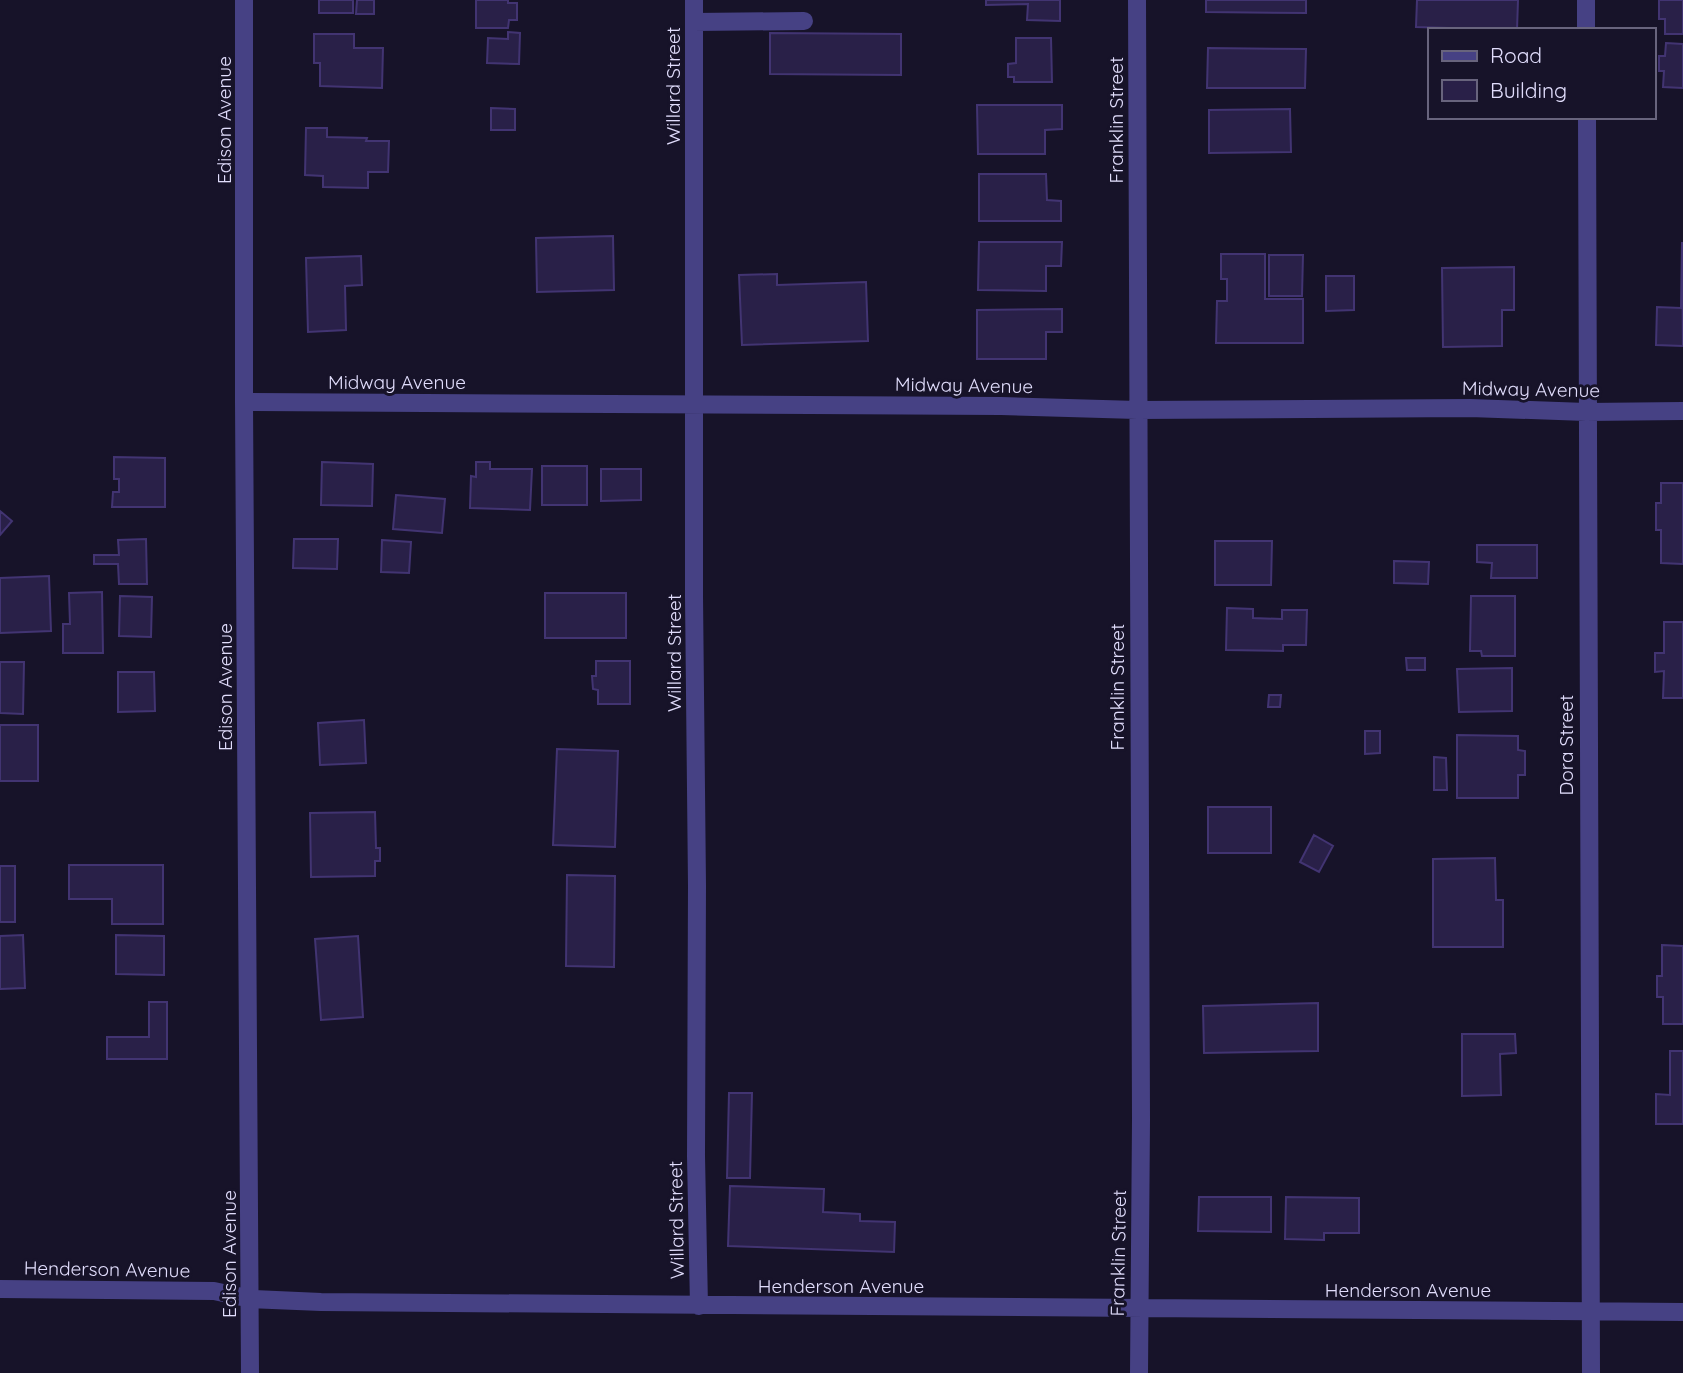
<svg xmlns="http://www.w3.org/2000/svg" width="1683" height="1373" font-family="Quicksand,sans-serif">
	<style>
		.building { fill: #292048; stroke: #423472; stroke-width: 2 }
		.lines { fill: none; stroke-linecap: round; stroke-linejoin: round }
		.minor { stroke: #464184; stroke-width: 18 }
		.labels { text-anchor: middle; stroke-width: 6; stroke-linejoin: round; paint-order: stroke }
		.street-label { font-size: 19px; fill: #e1ddfc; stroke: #171329 }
	</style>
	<rect width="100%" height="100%" fill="#171329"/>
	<path class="building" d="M 319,0 L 353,0 L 353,13 L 319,13 Z
		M 357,0 L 374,0 L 374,14 L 356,14 Z
		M 476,0 L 508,0 L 508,3 L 517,3 L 517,20 L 509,20 L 508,28 L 476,28 Z
		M 986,0 L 1060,0 L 1060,21 L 1027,20 L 1028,4 L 986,5 Z
		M 1206,0 L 1306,0 L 1306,13 L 1206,12 Z
		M 1417,0 L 1518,0 L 1517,30 L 1416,27 Z
		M 1659,0 L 1683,0 L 1683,34 L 1665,34 L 1665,19 L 1659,19 Z
		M 508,32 L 520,33 L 519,64 L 487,63 L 488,38 L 508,39 Z
		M 770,33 L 901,34 L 901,75 L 770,74 Z
		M 314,34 L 354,34 L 354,48 L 383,48 L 382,88 L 320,86 L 320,63 L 314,63 Z
		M 1016,38 L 1051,38 L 1052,82 L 1014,82 L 1014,77 L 1008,77 L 1008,64 L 1016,63 Z
		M 1666,43 L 1683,44 L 1683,88 L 1663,87 L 1664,71 L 1659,71 L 1659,56 L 1665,56 Z
		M 1208,48 L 1306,49 L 1305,88 L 1207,88 Z
		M 977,105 L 1062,105 L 1062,129 L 1045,130 L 1045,154 L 978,154 Z
		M 491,108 L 515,109 L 515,130 L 491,130 Z
		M 1290,109 L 1291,152 L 1209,153 L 1209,110 Z
		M 306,128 L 327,128 L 327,137 L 367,138 L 366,141 L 389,141 L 388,172 L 368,172 L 368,188 L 323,187 L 323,176 L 305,175 Z
		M 979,174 L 1046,174 L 1047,200 L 1061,201 L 1061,221 L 979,221 Z
		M 613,236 L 614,290 L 537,292 L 536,238 Z
		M 979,242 L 1062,242 L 1061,266 L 1046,266 L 1046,291 L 978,290 Z
		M 1682,242 L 1683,346 L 1656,345 L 1657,307 L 1681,308 Z
		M 1221,254 L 1265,254 L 1265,299 L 1303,299 L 1303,343 L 1216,343 L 1217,301 L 1227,301 L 1227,279 L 1221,279 Z
		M 1269,255 L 1303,255 L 1302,296 L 1269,296 Z
		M 361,256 L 362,285 L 345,286 L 346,330 L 308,332 L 306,258 Z
		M 1514,267 L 1514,310 L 1502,310 L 1502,346 L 1443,347 L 1442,268 Z
		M 777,274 L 777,285 L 866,282 L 868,341 L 742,345 L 739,275 Z
		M 1326,276 L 1354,276 L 1354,310 L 1326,311 Z
		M 1062,309 L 1062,332 L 1046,332 L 1046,359 L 977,359 L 977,310 Z
		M 114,457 L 165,458 L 165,507 L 112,507 L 113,492 L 119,492 L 119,479 L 114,479 Z
		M 322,462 L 373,464 L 372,506 L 321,505 Z
		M 476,462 L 490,462 L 490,469 L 532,469 L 530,510 L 470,508 L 471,476 L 476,477 Z
		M 542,466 L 587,466 L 587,505 L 542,505 Z
		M 601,469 L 641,469 L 641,500 L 601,501 Z
		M 1661,483 L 1683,483 L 1683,564 L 1661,563 L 1661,530 L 1656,530 L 1656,503 L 1661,503 Z
		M 396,495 L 445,499 L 442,533 L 393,529 Z
		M 0,511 L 12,521 L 0,535 Z
		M 146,539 L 147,584 L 119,584 L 118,564 L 94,564 L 94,555 L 119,555 L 118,540 Z
		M 294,539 L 338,539 L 337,569 L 293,568 Z
		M 382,540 L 411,542 L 409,573 L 381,572 Z
		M 1215,541 L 1272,541 L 1271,585 L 1215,585 Z
		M 1477,545 L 1537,545 L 1537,578 L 1491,578 L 1492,563 L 1477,562 Z
		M 1394,561 L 1429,562 L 1428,584 L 1394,583 Z
		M 49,576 L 51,631 L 0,633 L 0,578 Z
		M 102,592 L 103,653 L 63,653 L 63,624 L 70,624 L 69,593 Z
		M 545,593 L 626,593 L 626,638 L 545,638 Z
		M 120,596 L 152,597 L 151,637 L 119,636 Z
		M 1471,596 L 1515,596 L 1515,656 L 1482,656 L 1481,651 L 1470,651 Z
		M 1227,608 L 1253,609 L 1253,618 L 1282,619 L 1282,610 L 1307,610 L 1306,645 L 1283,645 L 1283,651 L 1226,650 Z
		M 1664,622 L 1683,622 L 1683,698 L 1663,698 L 1664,671 L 1655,672 L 1655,653 L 1664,653 Z
		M 1406,658 L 1425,658 L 1425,670 L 1407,670 Z
		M 596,661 L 630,661 L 630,704 L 598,704 L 598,690 L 593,689 L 592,676 L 596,676 Z
		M 0,662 L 24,662 L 23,714 L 0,713 Z
		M 1512,668 L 1512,711 L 1459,712 L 1457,669 Z
		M 118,672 L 154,672 L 155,711 L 118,712 Z
		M 1269,695 L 1281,695 L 1280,707 L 1268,707 Z
		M 364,720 L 366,763 L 320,765 L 318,723 Z
		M 0,725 L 38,725 L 38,781 L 0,781 Z
		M 1365,731 L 1380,731 L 1380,753 L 1365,754 Z
		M 1457,735 L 1518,736 L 1518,750 L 1525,751 L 1525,775 L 1518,775 L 1518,798 L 1457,798 Z
		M 557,749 L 618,751 L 615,847 L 553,845 Z
		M 1434,757 L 1446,758 L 1447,790 L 1434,790 Z
		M 1208,807 L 1271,807 L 1271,853 L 1208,853 Z
		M 375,812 L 376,848 L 380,848 L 380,861 L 375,861 L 375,876 L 311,877 L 310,813 Z
		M 1314,835 L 1333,846 L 1319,872 L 1300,862 Z
		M 1495,858 L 1496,900 L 1503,900 L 1503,947 L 1433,947 L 1433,859 Z
		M 69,865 L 163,865 L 163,924 L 112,924 L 112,899 L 69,899 Z
		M 0,866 L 15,866 L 15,922 L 0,922 Z
		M 567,875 L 615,876 L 614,967 L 566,966 Z
		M 23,935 L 25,988 L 0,989 L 0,936 Z
		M 116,935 L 164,936 L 164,975 L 116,974 Z
		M 358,936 L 363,1017 L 321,1020 L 315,939 Z
		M 1662,945 L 1683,946 L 1683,1024 L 1663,1024 L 1663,997 L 1657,997 L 1657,976 L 1662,976 Z
		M 149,1002 L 167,1002 L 167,1059 L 107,1059 L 107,1037 L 149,1037 Z
		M 1318,1003 L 1318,1051 L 1204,1053 L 1203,1006 Z
		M 1462,1034 L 1515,1034 L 1516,1053 L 1500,1054 L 1501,1095 L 1462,1096 Z
		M 1670,1051 L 1683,1051 L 1683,1124 L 1656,1124 L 1656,1094 L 1670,1095 Z
		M 729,1093 L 752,1093 L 750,1178 L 727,1178 Z
		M 730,1186 L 824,1189 L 823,1212 L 860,1214 L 860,1221 L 895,1222 L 894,1252 L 728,1246 Z
		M 1199,1197 L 1271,1197 L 1271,1232 L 1198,1231 Z
		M 1286,1197 L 1359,1198 L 1359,1233 L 1324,1233 L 1324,1240 L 1285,1239 Z"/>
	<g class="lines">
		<path class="minor" d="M 244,0 L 244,402 L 250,1373
			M 694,0 L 694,596 L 697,886 L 696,1156 L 699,1306
			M 1137,0 L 1141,1120 L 1139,1373
			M 1586,0 L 1586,30
			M 694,22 L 804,21
			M 1587,117 L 1591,1373
			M 244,402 L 1001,406 L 1137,410 L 1470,408 L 1586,412 L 1683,411
			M 0,1289 L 214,1291 L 251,1299 L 321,1302 L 1683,1312"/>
	</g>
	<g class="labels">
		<g class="street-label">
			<text transform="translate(673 86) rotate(-90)" y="7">Willard Street</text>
			<text transform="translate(224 120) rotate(-90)" y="7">Edison Avenue</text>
			<text transform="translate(1116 120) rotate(-90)" y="7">Franklin Street</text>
			<text x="397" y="389">Midway Avenue</text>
			<text transform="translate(964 385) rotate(1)" y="7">Midway Avenue</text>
			<text transform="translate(1531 389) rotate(1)" y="7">Midway Avenue</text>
			<text transform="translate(674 653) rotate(-90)" y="7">Willard Street</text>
			<text transform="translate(225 687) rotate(-90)" y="7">Edison Avenue</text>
			<text transform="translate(1117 687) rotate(-90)" y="7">Franklin Street</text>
			<text transform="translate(1566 745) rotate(-90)" y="7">Dora Street</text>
			<text transform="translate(676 1220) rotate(-91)" y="7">Willard Street</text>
			<text transform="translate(1118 1253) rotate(-89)" y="7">Franklin Street</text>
			<text transform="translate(229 1254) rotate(-90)" y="7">Edison Avenue</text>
			<text transform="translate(107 1269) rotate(1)" y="7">Henderson Avenue</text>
			<text x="841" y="1293">Henderson Avenue</text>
			<text x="1408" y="1297">Henderson Avenue</text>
		</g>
	</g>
	<rect x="1428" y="28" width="228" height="91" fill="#171329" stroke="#68647d" stroke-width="2"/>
	<rect x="1442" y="51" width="35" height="10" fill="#464184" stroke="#68647d" stroke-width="2"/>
	<text x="1490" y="63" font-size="21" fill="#e1ddfc">Road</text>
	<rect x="1442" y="80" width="35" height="21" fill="#292048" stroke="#68647d" stroke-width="2"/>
	<text x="1490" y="98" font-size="21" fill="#e1ddfc">Building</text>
</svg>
